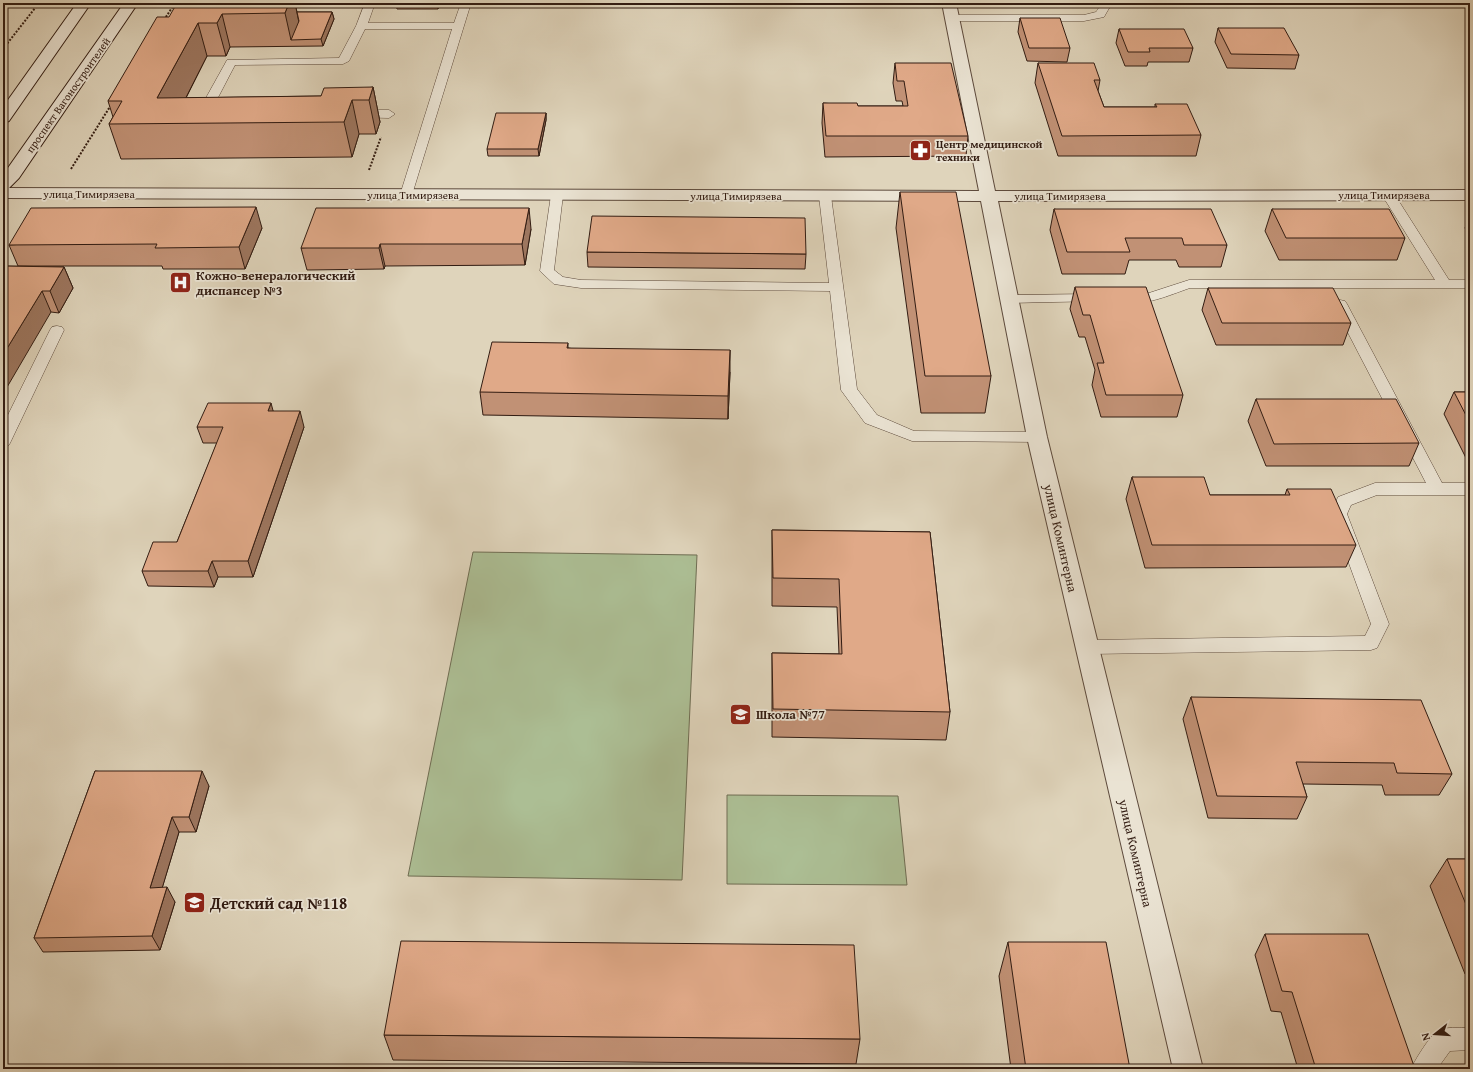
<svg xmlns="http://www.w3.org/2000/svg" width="1473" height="1072" font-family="'Gentium Book Plus',serif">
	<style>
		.green { fill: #acbe94; stroke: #6f6d53 }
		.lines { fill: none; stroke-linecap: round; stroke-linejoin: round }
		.service-casing { stroke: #5d4a3c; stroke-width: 1 }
		.minor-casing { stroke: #5d4a3c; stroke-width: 2 }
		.secondary-casing { stroke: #321c12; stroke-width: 2 }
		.path { stroke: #321c12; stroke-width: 2; stroke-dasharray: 2 1.5; stroke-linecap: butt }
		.service { fill: #eae3d3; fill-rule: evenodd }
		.minor { fill: #eae3d3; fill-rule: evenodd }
		.secondary { fill: #eae3d3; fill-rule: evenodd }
		.wall { fill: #c19175; stroke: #321c12 }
		.shaded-wall { fill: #9d765f; stroke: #321c12 }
		.building { fill: #e0a988; stroke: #321c12 }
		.labels { text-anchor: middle; stroke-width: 3.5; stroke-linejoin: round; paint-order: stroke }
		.far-street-label { font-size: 11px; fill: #321c12; stroke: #eae3d3 }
		.far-poi-label { font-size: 11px; font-weight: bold; fill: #321c12; stroke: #eae3d3; text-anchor: start }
		.poi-label { font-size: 13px; font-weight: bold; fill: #321c12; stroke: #eae3d3; text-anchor: start }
		.street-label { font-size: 13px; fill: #321c12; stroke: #eae3d3 }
		.near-poi-label { font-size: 16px; font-weight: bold; fill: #321c12; stroke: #eae3d3; text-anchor: start }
	</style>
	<rect width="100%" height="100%" fill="#dfd4bb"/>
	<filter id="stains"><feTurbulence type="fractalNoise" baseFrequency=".005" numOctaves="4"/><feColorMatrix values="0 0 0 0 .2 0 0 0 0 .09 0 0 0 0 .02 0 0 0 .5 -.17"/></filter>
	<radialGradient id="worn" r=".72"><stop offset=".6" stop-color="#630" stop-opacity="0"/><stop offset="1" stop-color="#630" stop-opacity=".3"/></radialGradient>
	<path class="green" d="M 473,552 L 697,555 L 682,880 L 408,876 Z
		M 727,795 L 898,796 L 907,885 L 727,884 Z"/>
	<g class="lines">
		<defs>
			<path id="service" d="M 365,3 L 375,3 L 368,23 L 454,23 L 461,3 L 471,3 L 411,198 L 401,198 L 400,195 L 452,29 L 365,29 L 349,61 L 343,64 L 235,65 L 211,111 L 214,114 L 212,117 L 203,118 L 197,114 L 227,60 L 339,58 L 356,26 Z
				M 1102,3 L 1112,3 L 1104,17 L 1084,21 L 952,21 L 947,18 L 952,15 L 1084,15 L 1096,12 Z
				M 356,110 L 389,110 L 395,114 L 389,118 L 352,117 L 350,114 Z
				M 557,191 L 563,195 L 554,270 L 563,277 L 581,280 L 829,283 L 819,196 L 820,193 L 830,193 L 831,196 L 857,389 L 877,415 L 914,431 L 1037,432 L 1043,433 L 1045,437 L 1043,441 L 1037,442 L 912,441 L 865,423 L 841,390 L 830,291 L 581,288 L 554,284 L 540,271 L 551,195 Z
				M 1388,191 L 1393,192 L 1449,280 L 1470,280 L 1470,288 L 1190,288 C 1169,295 1145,307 1122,301 L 1120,298 L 1122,295 L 1149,293 L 1189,280 L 1435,280 L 1382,195 Z
				M 1096,294 L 1101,295 L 1103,298 L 1101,301 L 1010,303 L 1005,302 L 1003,299 L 1005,296 L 1010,295 Z
				M 1340,300 L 1345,301 L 1347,304 L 1442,483 L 1470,483 L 1470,495 L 1377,495 L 1351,505 L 1347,514 L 1389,624 L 1377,648 L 1371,650 L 1087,654 L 1081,652 L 1078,647 L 1081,642 L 1087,640 L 1365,636 L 1371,624 L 1331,514 L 1338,497 L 1375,483 L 1426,483 L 1333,304 L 1335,301 Z
				M 57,326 L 62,327 L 64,330 L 11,441 L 9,445 L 3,446 L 3,425 L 50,330 L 52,327 Z
				M 1470,1028 L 1470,1050 L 1450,1051 L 1437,1069 L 1411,1069 C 1415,1060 1428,1039 1436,1032 C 1444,1026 1460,1028 1470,1028 Z"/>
			<path id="minor" d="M 942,3 L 956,3 L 995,191 L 1470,190 L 1470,200 L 998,201 L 1047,437 L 1203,1069 L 1173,1069 L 1027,437 L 981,201 L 3,198 L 3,188 L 979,191 Z"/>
			<path id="secondary" d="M 77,3 L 91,3 L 9,121 L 3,123 L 3,107 Z
				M 124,3 L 138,3 L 19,178 L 9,188 L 3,189 L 3,175 Z"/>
		</defs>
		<use href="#service" class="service-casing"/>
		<use href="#minor" class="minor-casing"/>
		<use href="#secondary" class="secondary-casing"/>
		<path class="path" d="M 164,20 L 175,3
			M 3,49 L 39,3
			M 71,169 L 111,105
			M 369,170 L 381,137"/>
		<use href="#service" class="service"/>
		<use href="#minor" class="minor"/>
		<use href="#secondary" class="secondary"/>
	</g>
	<path class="wall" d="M 295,3 L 297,12 L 332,12 L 334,19 L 323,46 L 230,47 L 226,56 L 207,56 L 186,98 L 321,96 L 373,87 L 380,122 L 376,134 L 359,134 L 352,157 L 121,159 L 109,124 L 113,117 L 108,101 L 169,17 Z
		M 396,3 L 440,3 L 438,9 L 397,9 Z
		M 1020,18 L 1070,48 L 1067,62 L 1027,61 L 1018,32 Z
		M 1218,28 L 1299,55 L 1295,69 L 1227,68 L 1215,42 Z
		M 1119,29 L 1193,48 L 1189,62 L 1148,62 L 1147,66 L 1125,66 L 1116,43 Z
		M 895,63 L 968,136 L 966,156 L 825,157 L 822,123 L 823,103 L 858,106 L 903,106 L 902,101 L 896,101 L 893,83 Z
		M 1038,63 L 1100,80 L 1098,91 L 1104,107 L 1155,107 L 1155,104 L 1201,135 L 1196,156 L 1058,156 L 1035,83 Z
		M 546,113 L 546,120 L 539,156 L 488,156 L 487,149 Z
		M 900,192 L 991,376 L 985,413 L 921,413 L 896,228 Z
		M 1054,209 L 1227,245 L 1221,267 L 1179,267 L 1176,260 L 1129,260 L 1125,274 L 1062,274 L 1050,230 Z
		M 1272,209 L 1405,238 L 1397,260 L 1279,260 L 1265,231 Z
		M 1470,216 L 1470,236 L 1465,228 Z
		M 262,228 L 245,269 L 163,269 L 162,266 L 18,266 L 9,245 Z
		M 531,229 L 525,265 L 385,266 L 384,269 L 307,270 L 301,248 Z
		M 587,252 L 806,254 L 805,269 L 588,267 Z
		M 3,266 L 64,267 L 73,288 L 59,313 L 51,312 Z
		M 1075,287 L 1183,395 L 1177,417 L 1101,417 L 1092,385 L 1095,370 L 1085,337 L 1079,337 L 1070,309 Z
		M 1208,288 L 1351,323 L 1343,345 L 1216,345 L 1202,310 Z
		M 568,343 L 568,348 L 730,372 L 728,419 L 483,415 L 480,392 Z
		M 1454,392 L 1470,392 L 1470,464 L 1469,464 L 1444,414 Z
		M 1256,399 L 1419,443 L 1409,466 L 1266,466 L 1248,421 Z
		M 273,411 L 304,427 L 253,577 L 218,577 L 214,587 L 148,586 L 142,571 L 177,542 L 217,443 L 203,443 L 197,427 Z
		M 1132,477 L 1210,495 L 1285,495 L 1287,489 L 1356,545 L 1346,567 L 1145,568 L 1126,499 Z
		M 772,530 L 930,532 L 950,712 L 946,740 L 772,737 L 772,653 L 839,654 L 837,607 L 772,606 Z
		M 1191,697 L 1452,774 L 1439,795 L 1385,795 L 1382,785 L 1303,784 L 1307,797 L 1297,819 L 1208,818 L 1183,719 Z
		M 95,771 L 209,786 L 196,832 L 179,832 L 162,888 L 175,902 L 160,950 L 43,952 L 34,938 Z
		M 1447,859 L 1470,859 L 1470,974 L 1465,974 L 1430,886 Z
		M 1265,934 L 1415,1069 L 1298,1069 L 1281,1012 L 1271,1011 L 1255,955 Z
		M 1008,942 L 1130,1069 L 1011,1069 L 999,976 Z
		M 384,1035 L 860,1039 L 856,1064 L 393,1060 Z"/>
	<path class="shaded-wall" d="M 289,3 L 295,3 L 300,28 L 291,40 L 285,13 Z
		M 437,3 L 440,3 L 438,9 Z
		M 332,12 L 334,19 L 323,46 L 321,39 Z
		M 222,14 L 230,47 L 226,56 L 217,23 Z
		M 198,23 L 207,56 L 173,123 L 157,98 Z
		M 373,87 L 380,122 L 376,134 L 369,100 Z
		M 352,100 L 359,134 L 352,157 L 344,122 Z
		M 546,113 L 546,120 L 539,156 L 538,149 Z
		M 256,207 L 262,228 L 245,269 L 239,247 Z
		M 529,208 L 531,229 L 525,265 L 522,244 Z
		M 380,244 L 385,266 L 384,269 L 379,248 Z
		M 64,267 L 73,288 L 59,313 L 50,291 Z
		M 42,291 L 51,312 L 3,394 L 3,355 Z
		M 730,350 L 730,372 L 728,419 L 728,396 Z
		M 3,398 L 6,404 L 3,410 Z
		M 271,403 L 275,418 L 268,411 Z
		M 300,411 L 304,427 L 253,577 L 248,561 Z
		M 212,561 L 218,577 L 214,587 L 208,571 Z
		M 202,771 L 209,786 L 196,832 L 189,817 Z
		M 172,817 L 179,832 L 158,902 L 150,888 Z
		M 167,887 L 175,902 L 160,950 L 152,936 Z"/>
	<path class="building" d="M 177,3 L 289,3 L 285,13 L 222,14 L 217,23 L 198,23 L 157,98 L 321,96 L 324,88 L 373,87 L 369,100 L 352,100 L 344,122 L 109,124 L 122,101 L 108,101 L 157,17 L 169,17 Z
		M 297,12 L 332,12 L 321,39 L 291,40 L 299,21 Z
		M 1020,18 L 1060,18 L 1070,48 L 1029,48 Z
		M 1218,28 L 1284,28 L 1299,55 L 1231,54 Z
		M 1119,29 L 1184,29 L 1193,48 L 1149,48 L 1150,52 L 1128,52 Z
		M 895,63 L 951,63 L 968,136 L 826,136 L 823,103 L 857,103 L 858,106 L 908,106 L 904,81 L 897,81 Z
		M 1038,63 L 1094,63 L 1100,80 L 1094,80 L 1104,107 L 1157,107 L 1155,104 L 1187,104 L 1201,135 L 1062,136 Z
		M 496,113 L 546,113 L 538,149 L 487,149 Z
		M 900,192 L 956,192 L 991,376 L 925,376 Z
		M 256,207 L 239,247 L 155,248 L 157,244 L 9,245 L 31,208 Z
		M 316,208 L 529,208 L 522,244 L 380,244 L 379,248 L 301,248 Z
		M 1054,209 L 1211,209 L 1227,245 L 1184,245 L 1182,238 L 1125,238 L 1130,252 L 1067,252 Z
		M 1272,209 L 1389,209 L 1405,238 L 1286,238 Z
		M 592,216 L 805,218 L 806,254 L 587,252 Z
		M 3,266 L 64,267 L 50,291 L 42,291 L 3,355 Z
		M 1075,287 L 1146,287 L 1183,395 L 1106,395 L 1097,363 L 1104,363 L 1090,315 L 1083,315 Z
		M 1208,288 L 1333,288 L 1351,323 L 1222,323 Z
		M 492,342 L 568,343 L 567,348 L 730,350 L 728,396 L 480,392 Z
		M 1454,392 L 1470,392 L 1470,423 Z
		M 1256,399 L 1396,399 L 1419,443 L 1274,444 Z
		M 208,403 L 271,403 L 268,411 L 300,411 L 248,561 L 212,561 L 208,571 L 142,571 L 153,542 L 177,542 L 223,427 L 197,427 Z
		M 1132,477 L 1204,477 L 1210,495 L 1290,495 L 1287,489 L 1331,489 L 1356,545 L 1152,545 Z
		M 772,530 L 930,532 L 950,712 L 773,709 L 772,653 L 842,654 L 839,579 L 773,578 Z
		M 1191,697 L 1421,700 L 1452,774 L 1397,773 L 1394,763 L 1296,762 L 1307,797 L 1217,796 Z
		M 95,771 L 202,771 L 189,817 L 172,817 L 150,888 L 167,887 L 152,936 L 34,938 Z
		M 1447,859 L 1470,859 L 1470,914 Z
		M 1265,934 L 1368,934 L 1415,1069 L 1316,1069 L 1292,992 L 1282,991 Z
		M 401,941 L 854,945 L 860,1039 L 384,1035 Z
		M 1008,942 L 1106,942 L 1130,1069 L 1026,1069 Z"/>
	<defs>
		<symbol id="pharmacy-square" viewBox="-11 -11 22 22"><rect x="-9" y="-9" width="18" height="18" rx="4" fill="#8f2418" stroke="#eae3d3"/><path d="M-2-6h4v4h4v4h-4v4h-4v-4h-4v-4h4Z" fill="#fff"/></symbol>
		<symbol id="hospital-square" viewBox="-11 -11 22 22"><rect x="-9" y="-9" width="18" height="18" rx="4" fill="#8f2418" stroke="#eae3d3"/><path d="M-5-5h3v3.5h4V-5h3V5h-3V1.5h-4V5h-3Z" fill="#fff"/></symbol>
		<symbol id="school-square" viewBox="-11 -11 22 22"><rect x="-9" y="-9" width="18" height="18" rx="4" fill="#8f2418" stroke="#eae3d3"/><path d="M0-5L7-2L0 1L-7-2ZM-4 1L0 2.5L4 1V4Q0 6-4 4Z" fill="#fff"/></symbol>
	</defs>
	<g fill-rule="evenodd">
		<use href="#pharmacy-square" x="908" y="138" width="25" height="25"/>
		<use href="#hospital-square" x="168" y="270" width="25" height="25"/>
		<use href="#school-square" x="728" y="702" width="25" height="25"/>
		<use href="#school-square" x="182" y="890" width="25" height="25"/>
	</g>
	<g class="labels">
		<g class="far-street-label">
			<text transform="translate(68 95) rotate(-55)" y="4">проспект Вагоностроителей</text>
			<text x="89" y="198">улица Тимирязева</text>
			<text x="413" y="199">улица Тимирязева</text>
			<text x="1384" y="199">улица Тимирязева</text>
			<text x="736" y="200">улица Тимирязева</text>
			<text x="1060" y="200">улица Тимирязева</text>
		</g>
		<g class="far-poi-label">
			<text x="936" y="148">Центр медицинской<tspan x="936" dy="13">техники</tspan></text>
		</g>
		<g class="poi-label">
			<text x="196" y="280">Кожно-венералогический<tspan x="196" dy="15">диспансер №3</tspan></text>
			<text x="756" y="719">Школа №77</text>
		</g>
		<g class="street-label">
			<text transform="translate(1061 538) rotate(77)" y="5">улица Коминтерна</text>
			<text transform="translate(1136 853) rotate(77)" y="5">улица Коминтерна</text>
		</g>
		<g class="near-poi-label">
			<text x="210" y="909">Детский сад №118</text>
		</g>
	</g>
	<rect width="1473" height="1072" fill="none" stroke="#dfd4bb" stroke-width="16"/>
	<rect x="4" y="4" width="1465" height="1064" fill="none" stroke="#321c12" stroke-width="2"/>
	<rect x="8" y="8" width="1457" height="1056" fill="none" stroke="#321c12"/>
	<g transform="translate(1435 1034) rotate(253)" stroke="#eae3d3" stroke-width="3" paint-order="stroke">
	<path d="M0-3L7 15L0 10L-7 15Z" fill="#321c12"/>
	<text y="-6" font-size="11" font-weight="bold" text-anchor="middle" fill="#321c12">N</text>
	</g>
	<rect width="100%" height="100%" filter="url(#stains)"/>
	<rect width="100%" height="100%" fill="url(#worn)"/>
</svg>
